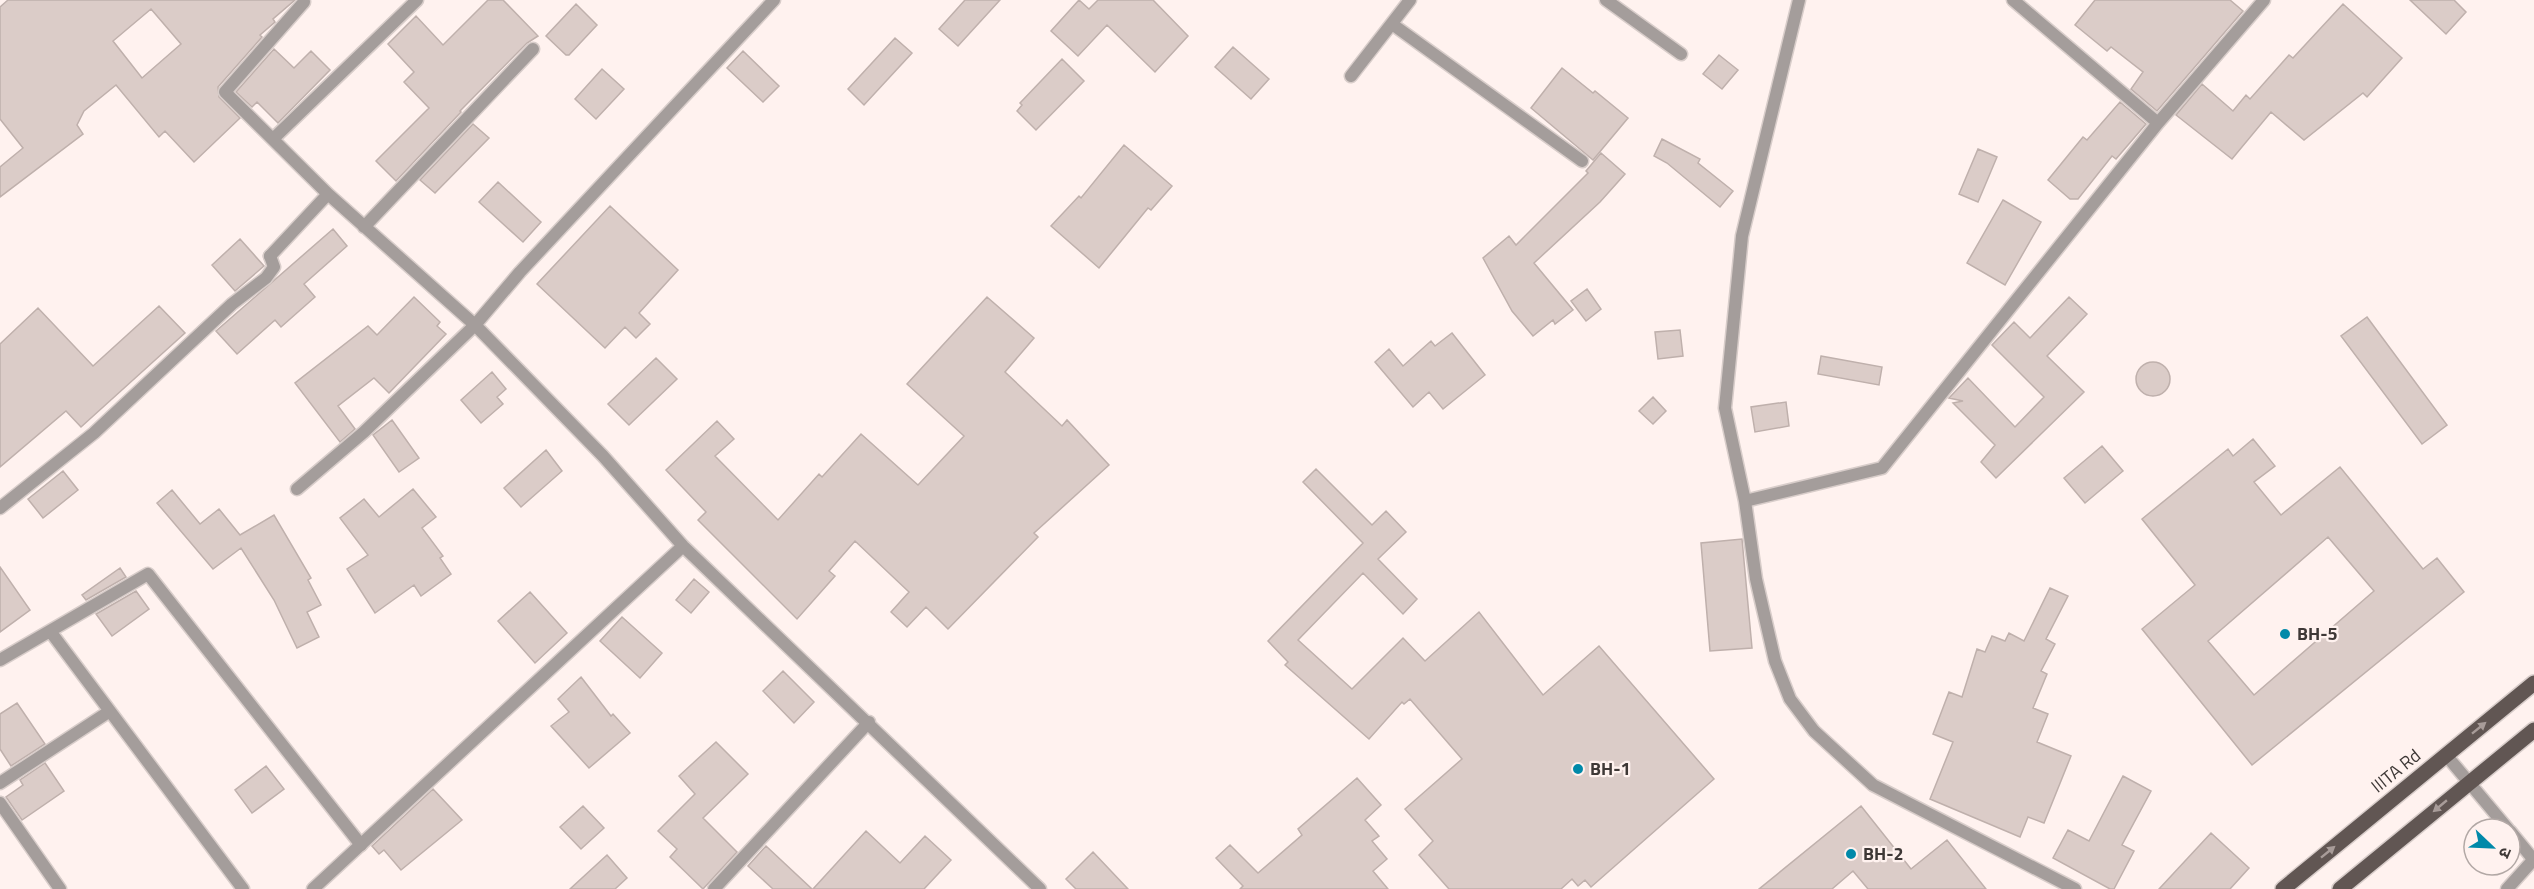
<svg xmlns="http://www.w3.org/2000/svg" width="2534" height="889" font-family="'Titillium Web','Noto Sans Devanagari',sans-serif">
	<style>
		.building { fill: #dbccc8; stroke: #bfb0ac; stroke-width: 1.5; fill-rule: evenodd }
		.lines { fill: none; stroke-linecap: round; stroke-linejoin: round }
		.lane-casing { stroke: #d8cdca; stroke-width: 15 }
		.street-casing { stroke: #d8cdca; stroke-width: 15 }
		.primary-casing { stroke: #d8cdca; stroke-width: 18 }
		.lane { stroke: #a49d9b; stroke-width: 12 }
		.street { stroke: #a49d9b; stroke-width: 12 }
		.primary { stroke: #615653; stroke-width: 15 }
		.oneway { fill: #a89c99 }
		.poi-dot { fill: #0089a9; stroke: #fff2ef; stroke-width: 2 }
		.labels { text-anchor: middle; stroke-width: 4.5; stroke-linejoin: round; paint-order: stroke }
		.poi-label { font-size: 18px; font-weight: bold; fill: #3e3836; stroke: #fff2ef; text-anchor: start }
		.street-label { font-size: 18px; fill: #3e3836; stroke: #fff2ef }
	</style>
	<rect width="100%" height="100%" fill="#fff2ef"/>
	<path class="building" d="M 8,0 L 295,0 L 273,19 L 275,22 L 260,35 L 262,37 L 218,87 L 219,97 L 240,118 L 194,162 L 165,131 L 159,137 L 116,85 L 84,111 L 77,125 L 83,134 L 0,197 L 0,167 L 23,148 L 0,119 L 0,7 ZM 151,9 L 181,44 L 142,78 L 113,41 Z
		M 488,0 L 503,0 L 538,36 L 527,43 L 460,111 L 461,112 L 396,181 L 376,161 L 429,108 L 404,82 L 414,72 L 388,44 L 416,16 L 443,45 Z
		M 965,0 L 1000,0 L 958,46 L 939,29 Z
		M 1079,0 L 1089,9 L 1098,0 L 1153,0 L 1188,36 L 1155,72 L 1107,25 L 1078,56 L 1051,31 Z
		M 2095,0 L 2230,0 L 2243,11 L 2157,111 L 2131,89 L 2143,72 L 2111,47 L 2107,51 L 2075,25 Z
		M 2410,0 L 2454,0 L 2466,12 L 2446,34 Z
		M 576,4 L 597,25 L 569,55 L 566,55 L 546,36 Z
		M 2343,4 L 2402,58 L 2367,97 L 2363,93 L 2304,140 L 2271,112 L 2232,159 L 2176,115 L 2202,84 L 2233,111 L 2246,95 L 2250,99 L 2289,55 L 2293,58 Z
		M 895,38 L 912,53 L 864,105 L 848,89 Z
		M 1233,47 L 1269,79 L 1251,99 L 1215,67 Z
		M 274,49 L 294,68 L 311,51 L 330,70 L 278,123 L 257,102 L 252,107 L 236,92 Z
		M 743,51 L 779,86 L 763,102 L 727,68 Z
		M 1719,55 L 1738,70 L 1722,89 L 1703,74 Z
		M 1062,59 L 1084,81 L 1036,130 L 1017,111 L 1022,105 L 1020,103 Z
		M 1562,68 L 1593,93 L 1595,91 L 1628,118 L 1593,160 L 1531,108 Z
		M 602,69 L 624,89 L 596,119 L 575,99 Z
		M 2120,102 L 2146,124 L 2116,159 L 2112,156 L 2078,199 L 2070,199 L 2048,180 L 2083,137 L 2087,140 Z
		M 473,124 L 489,138 L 435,193 L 420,180 Z
		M 1662,139 L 1700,159 L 1698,163 L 1733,191 L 1720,207 L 1667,163 L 1654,156 Z
		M 1124,145 L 1172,186 L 1151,210 L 1148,208 L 1099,268 L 1051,226 L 1079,196 L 1081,198 Z
		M 1978,149 L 1997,157 L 1978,202 L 1959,194 Z
		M 1601,153 L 1625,174 L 1600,202 L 1534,263 L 1573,310 L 1555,324 L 1553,320 L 1533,336 L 1512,311 L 1483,258 L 1509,236 L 1516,245 L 1588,173 L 1586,171 Z
		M 498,182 L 541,222 L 523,242 L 479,202 Z
		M 2003,200 L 2041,222 L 2005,285 L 1967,263 Z
		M 610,206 L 678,270 L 639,313 L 650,324 L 636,338 L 625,327 L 605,348 L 537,284 Z
		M 333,229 L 347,246 L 304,284 L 315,297 L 281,327 L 275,320 L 237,354 L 216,331 Z
		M 240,239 L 264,266 L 235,291 L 212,265 Z
		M 1587,289 L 1601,309 L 1586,321 L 1571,301 Z
		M 414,297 L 440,322 L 437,326 L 446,334 L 389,393 L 374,378 L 338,406 L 355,429 L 340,442 L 295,383 L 368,326 L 377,335 Z
		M 987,297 L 1034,338 L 1005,372 L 1062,426 L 1067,420 L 1109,465 L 1034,533 L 1038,537 L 948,629 L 926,607 L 907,627 L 891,612 L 909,592 L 855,541 L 829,571 L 835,576 L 797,619 L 698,520 L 706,512 L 666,470 L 717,421 L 734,439 L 715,456 L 778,520 L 819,474 L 822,477 L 861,434 L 918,485 L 964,436 L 907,384 Z
		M 2069,297 L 2087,314 L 2047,356 L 2084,392 L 1996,478 L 1981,462 L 1995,445 L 1953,403 L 1963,401 L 1949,398 L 1968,378 L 2015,427 L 2044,397 L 1992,345 L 2014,322 L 2030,338 Z
		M 159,306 L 185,333 L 81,427 L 66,411 L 0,467 L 0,344 L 38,308 L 93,366 Z
		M 2367,317 L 2447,425 L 2422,444 L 2341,336 Z
		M 1680,330 L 1683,356 L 1658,359 L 1655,332 Z
		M 1452,333 L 1485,375 L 1443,409 L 1429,392 L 1413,407 L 1375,362 L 1389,349 L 1403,366 L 1431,341 L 1435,346 Z
		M 1821,356 L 1882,367 L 1879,385 L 1818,374 Z
		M 656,358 L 677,379 L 629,425 L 608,404 Z
		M2136 379a17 17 0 1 1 34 0a17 17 0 1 1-34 0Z
		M 492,372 L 506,389 L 497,397 L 503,404 L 481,423 L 461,400 Z
		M 1653,397 L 1666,411 L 1653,424 L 1639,411 Z
		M 1786,402 L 1789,426 L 1755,432 L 1751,407 Z
		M 392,420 L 419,458 L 399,472 L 373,435 Z
		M 2253,439 L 2275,466 L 2254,482 L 2281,515 L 2340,467 L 2423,569 L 2437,558 L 2464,592 L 2252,765 L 2142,629 L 2195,585 L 2142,519 L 2228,449 L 2233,456 ZM 2328,537 L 2374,591 L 2254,695 L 2208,641 Z
		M 2102,446 L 2123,471 L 2085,503 L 2064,478 Z
		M 546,450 L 562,471 L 521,507 L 504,488 Z
		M 1316,469 L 1372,525 L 1386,511 L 1406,532 L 1378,559 L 1417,599 L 1403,614 L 1363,573 L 1298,640 L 1352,689 L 1403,638 L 1425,661 L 1479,612 L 1543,695 L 1599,646 L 1714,779 L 1591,887 L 1585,880 L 1578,886 L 1572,879 L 1561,889 L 1449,889 L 1419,855 L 1433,841 L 1405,809 L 1462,759 L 1410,699 L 1404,704 L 1402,702 L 1369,739 L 1285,665 L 1288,662 L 1268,641 L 1363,543 L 1303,482 Z
		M 63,471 L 78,490 L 43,518 L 28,499 Z
		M 413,489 L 436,517 L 422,528 L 443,556 L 440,558 L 451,574 L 421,596 L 414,585 L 375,613 L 347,569 L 368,555 L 340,518 L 364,499 L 379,517 Z
		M 172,490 L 200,524 L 219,509 L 240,535 L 274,515 L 311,578 L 308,580 L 321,605 L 307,612 L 319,637 L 297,648 L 274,600 L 241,548 L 213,569 L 157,503 Z
		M 1742,539 L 1752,648 L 1710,651 L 1701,543 Z
		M 0,567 L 30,610 L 0,632 Z
		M 120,568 L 126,577 L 86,600 L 82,595 Z
		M 694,579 L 709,592 L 691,613 L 676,600 Z
		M 2050,588 L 2068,596 L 2046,639 L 2055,644 L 2041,671 L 2047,674 L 2033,708 L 2048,714 L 2037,742 L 2071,756 L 2044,823 L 2028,817 L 2020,837 L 1930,799 L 1953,742 L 1933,734 L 1949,692 L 1962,697 L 1977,649 L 1985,652 L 1992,636 L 2005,641 L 2009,633 L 2024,641 Z
		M 136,591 L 149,609 L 112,636 L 96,614 Z
		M 530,592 L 567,633 L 535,663 L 498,621 Z
		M 622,617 L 662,653 L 640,678 L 600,641 Z
		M 783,671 L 814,702 L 794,723 L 763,691 Z
		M 581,677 L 611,716 L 613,714 L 630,733 L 589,768 L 551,726 L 569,712 L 558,699 Z
		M 17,703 L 45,744 L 11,766 L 0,749 L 0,714 Z
		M 716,742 L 748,774 L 703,818 L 737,852 L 703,889 L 670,857 L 677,849 L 658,831 L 695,794 L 679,776 Z
		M 45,763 L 64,791 L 22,820 L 6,797 L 23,785 L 20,780 Z
		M 266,766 L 284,789 L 252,813 L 235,790 Z
		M 2123,776 L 2151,791 L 2122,845 L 2134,851 L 2114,889 L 2110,889 L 2053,858 L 2068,830 L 2089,841 Z
		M 1357,778 L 1381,805 L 1365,820 L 1379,836 L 1372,841 L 1387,859 L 1373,871 L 1388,889 L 1240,889 L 1243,886 L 1216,858 L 1230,845 L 1258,873 L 1302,835 L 1298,829 Z
		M 433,789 L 462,820 L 401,870 L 384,850 L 379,854 L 372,846 Z
		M 583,806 L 604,828 L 581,849 L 560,827 Z
		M 1861,806 L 1911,869 L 1947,840 L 1986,889 L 1868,889 L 1853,871 L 1832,889 L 1759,889 Z
		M 866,831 L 900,863 L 925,836 L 951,860 L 924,889 L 813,889 Z
		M 2211,833 L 2249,868 L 2230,889 L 2159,889 Z
		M 766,846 L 812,889 L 773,889 L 748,866 Z
		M 1093,852 L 1128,889 L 1076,889 L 1066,879 Z
		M 607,855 L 627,878 L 615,889 L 570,889 Z"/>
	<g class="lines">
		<defs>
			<path id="lane" d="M 0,508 L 94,433 L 232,304 L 266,278 L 274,267 L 270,256
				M 50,631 L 243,889
				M 0,660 L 148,574 L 361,845
				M 0,783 L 110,711
				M 0,803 L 60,889
				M 2507,889 L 2534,859"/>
			<path id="street" d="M 1606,0 L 1681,54
				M 2013,0 L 2158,123
				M 304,2 L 225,92 L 328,194 L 475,325 L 603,456 L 683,546 L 1040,889
				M 1392,24 L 1582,161
				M 1351,76 L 1410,0
				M 273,139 L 417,0
				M 364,227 L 533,49
				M 270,256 L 328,194
				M 297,489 L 364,432 L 475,325 L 520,272 L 774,0
				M 1745,501 L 1725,408 L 1742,236 L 1799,0
				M 2446,755 L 2508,829
				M 2510,831 L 2533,859
				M 313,889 L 683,546
				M 714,889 L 869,722
				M 2075,889 L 1873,785 L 1814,731 L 1790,699 L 1775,661 L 1756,579 L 1745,501 L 1882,468 L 2158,123 L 2264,0"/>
			<path id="primary" d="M 2283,889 L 2534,683
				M 2340,889 L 2534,730"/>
		</defs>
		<use href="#lane" class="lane-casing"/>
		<use href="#street" class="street-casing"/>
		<use href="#primary" class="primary-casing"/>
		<use href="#lane" class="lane"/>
		<use href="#street" class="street"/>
		<use href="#primary" class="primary"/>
	</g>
	<defs><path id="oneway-solid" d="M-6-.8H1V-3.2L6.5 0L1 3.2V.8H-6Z" transform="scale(1.5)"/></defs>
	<g class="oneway">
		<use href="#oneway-solid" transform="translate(2479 728) rotate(-39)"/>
		<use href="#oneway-solid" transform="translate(2440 806) rotate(140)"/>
		<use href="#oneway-solid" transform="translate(2328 852) rotate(-39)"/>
	</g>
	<g class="poi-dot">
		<circle cx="2285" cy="634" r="6"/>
		<circle cx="1578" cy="769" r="6"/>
		<circle cx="1851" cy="854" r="6"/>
	</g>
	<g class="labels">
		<g class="poi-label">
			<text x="2297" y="640">BH-5</text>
			<text x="1590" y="775">BH-1</text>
			<text x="1863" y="860">BH-2</text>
		</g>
		<g class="street-label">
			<text transform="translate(2396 771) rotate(-39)" y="6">IIITA Rd</text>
		</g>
	</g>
	<g transform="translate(2492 847) rotate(113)"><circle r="28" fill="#fff2ef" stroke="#b2a8a5" stroke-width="1.5"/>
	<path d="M0-4.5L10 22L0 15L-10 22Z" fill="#0089a9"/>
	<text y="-9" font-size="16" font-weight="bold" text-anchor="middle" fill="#3e3836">उ</text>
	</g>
</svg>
